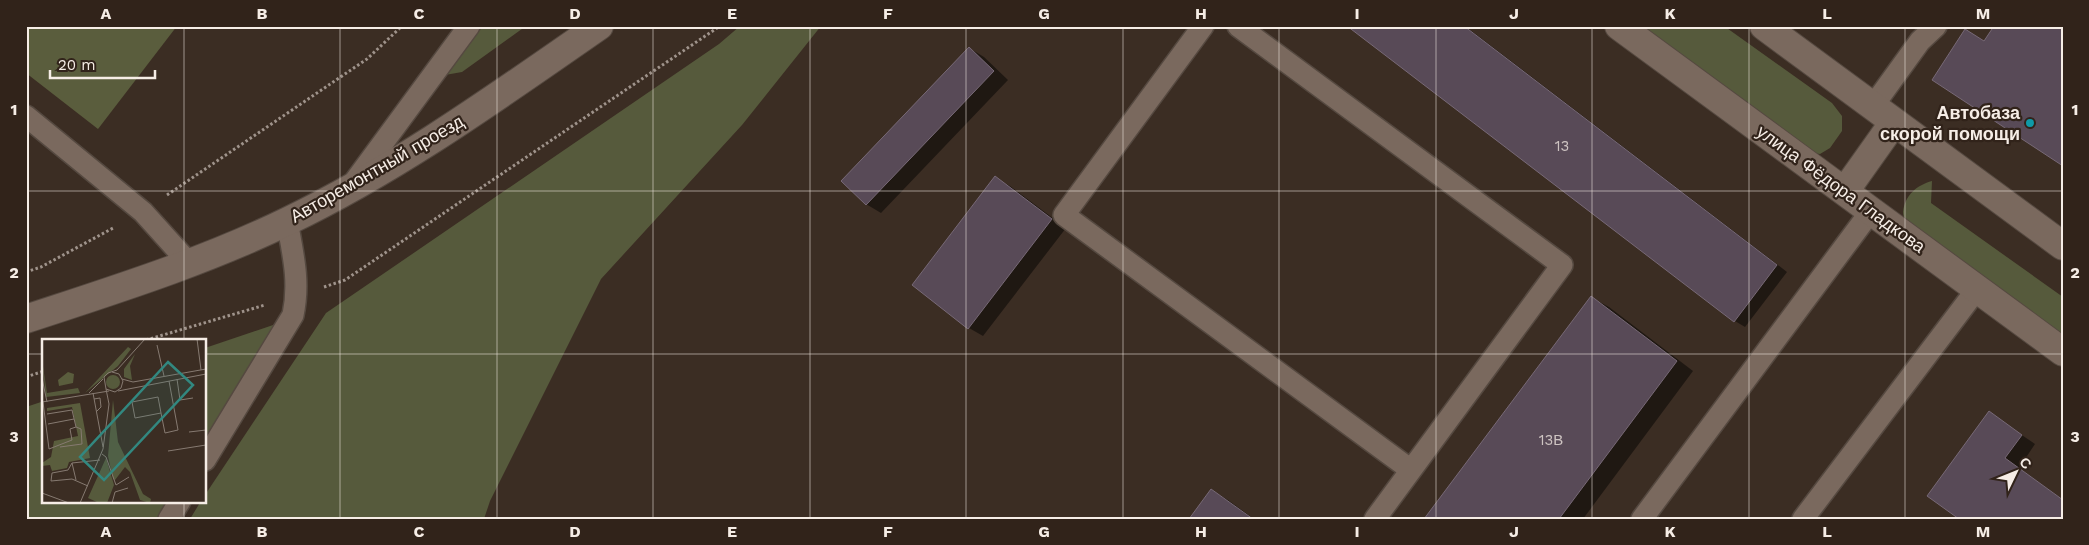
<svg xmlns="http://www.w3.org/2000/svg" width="2089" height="545" font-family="'Work Sans',sans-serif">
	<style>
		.green { fill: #565a3c }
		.forest { fill: #5a5d3d }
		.shadow { fill: #0007 }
		.building { fill: #584a57; stroke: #776976 }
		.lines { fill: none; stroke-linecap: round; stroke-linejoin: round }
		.lane-casing { stroke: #554940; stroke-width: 24 }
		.secondary-casing { stroke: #554940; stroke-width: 30 }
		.path { stroke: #9f938b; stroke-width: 3; stroke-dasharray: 2.5 2.5; stroke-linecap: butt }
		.lane { stroke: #7a695e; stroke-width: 21 }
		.secondary { stroke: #7a695e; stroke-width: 28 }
		.grid { fill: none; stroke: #f6ede6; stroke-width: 1; stroke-opacity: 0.55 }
		.culture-dot { fill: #0f9aa8; stroke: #31231a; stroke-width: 2 }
		.labels { text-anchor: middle; stroke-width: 4.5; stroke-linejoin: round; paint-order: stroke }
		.number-label { font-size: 15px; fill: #cec4c2 }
		.poi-label { font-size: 18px; font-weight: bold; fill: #f6ede6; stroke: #31231a; text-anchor: end }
		.street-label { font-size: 18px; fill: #f6ede6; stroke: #31231a }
		.inset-road { fill: none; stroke: #867a71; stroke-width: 1 }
		.view { fill: #328880; fill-opacity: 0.15; stroke: #328880; stroke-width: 2.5 }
		.inset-edge { fill: none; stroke: #f6ede6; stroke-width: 2.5 }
		.neatline { fill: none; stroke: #f6ede6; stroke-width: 2 }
		.grid-label { font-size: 16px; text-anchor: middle; font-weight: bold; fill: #f6ede6 }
	</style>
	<rect width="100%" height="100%" fill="#3b2d23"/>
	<path class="green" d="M 483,26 L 526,26 L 462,72 L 445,75 Z
		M 740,26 L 821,26 L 742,125 L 601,279 L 490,501 L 484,519 L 190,519 L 201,501 L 205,501 L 205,495 L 326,313 L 719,44 Z
		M 1636,26 L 1724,26 L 1832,103 L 1842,116 L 1842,131 L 1830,148 L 1820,154 L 1806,152 Z
		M 1932,181 L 1931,203 L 2063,297 L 2063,341 L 1908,227 C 1906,223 1903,216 1903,212 C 1905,195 1917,185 1932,181 Z
		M 279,323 L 205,445 L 205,348 Z
		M 44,401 L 44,501 L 171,501 L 160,519 L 26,519 L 26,407 Z"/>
	<path class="forest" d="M 26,26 L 177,26 L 98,129 L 26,73 Z"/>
	<path class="shadow" d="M 1349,26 L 1465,26 L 1787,272 L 1745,327 L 1735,321 Z
		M 969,48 L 984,57 L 1008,80 L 881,213 L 866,204 Z
		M 995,178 L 1010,186 L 1066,228 L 983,336 L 969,328 L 913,285 Z
		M 1592,298 L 1609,307 L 1693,371 L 1583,519 L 1426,519 Z
		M 1989,413 L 2035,444 L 2019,468 L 2063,500 L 2063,519 L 1961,519 Z
		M 1211,490 L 1228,500 L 1254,519 L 1191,519 Z"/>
	<path class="building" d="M 1347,26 L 1464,26 L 1777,265 L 1734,322 Z
		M 1994,26 L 2063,26 L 2063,166 L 1932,80 L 1965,29 L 1984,41 Z
		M 969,47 L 994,71 L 866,205 L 841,181 Z
		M 995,176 L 1052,219 L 968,329 L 912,285 Z
		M 1591,296 L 1677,361 L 1559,519 L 1424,519 Z
		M 1989,411 L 2022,435 L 2005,458 L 2063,500 L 2063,519 L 1959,519 L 1927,496 Z
		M 1211,489 L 1253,519 L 1189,519 Z"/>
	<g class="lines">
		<defs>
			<path id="lane" d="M 1203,26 L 1064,215 L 1411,470
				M 1238,26 L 1562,265 L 1375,519
				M 1873,106 L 1920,41 L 1936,26
				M 26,116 L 143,212 L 189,263
				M 352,185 L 469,26
				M 205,460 L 293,315 C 300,282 293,254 287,221
				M 169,519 L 180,501
				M 1642,519 L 1871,211
				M 1803,519 L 1977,289"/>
			<path id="secondary" d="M 1619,26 L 2063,352
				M 1764,26 L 2063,246
				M 1845,191 L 1894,122
				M 26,319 C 114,290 204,262 288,221 C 398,168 498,96 599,26"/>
		</defs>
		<use href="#lane" class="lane-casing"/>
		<use href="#secondary" class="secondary-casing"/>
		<path class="path" d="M 167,195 L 367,59 L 402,26
			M 26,272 L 41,267 L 115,227
			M 324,287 L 345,280 L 720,26
			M 146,340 L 265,305
			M 26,377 L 44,371"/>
		<use href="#lane" class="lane"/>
		<use href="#secondary" class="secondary"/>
	</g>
	<path class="grid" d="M 184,26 L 184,340M 340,26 L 340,519M 497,26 L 497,519M 653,26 L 653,519M 810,26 L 810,519M 966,26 L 966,519M 1123,26 L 1123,519M 1279,26 L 1279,519M 1436,26 L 1436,519M 1592,26 L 1592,519M 1749,26 L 1749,519M 1905,26 L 1905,519M 26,191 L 2063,191M 26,354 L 44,354M 205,354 L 2063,354M 184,501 L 184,519"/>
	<circle class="culture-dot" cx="2030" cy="123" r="5"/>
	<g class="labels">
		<g class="number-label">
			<text x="1562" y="151">13</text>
			<text x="1551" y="445">13В</text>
		</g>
		<g class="poi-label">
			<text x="2020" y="119">Автобаза<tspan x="2020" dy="21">скорой помощи</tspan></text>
		</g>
		<g class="street-label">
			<text transform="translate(377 169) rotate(-30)" y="6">Авторемонтный проезд</text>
			<text transform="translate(1841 189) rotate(36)" y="6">улица Фёдора Гладкова</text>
		</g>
	</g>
	<g transform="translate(42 339)">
		<rect width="164" height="164" fill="#3b2d23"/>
		<path d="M 86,8 L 89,10 L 76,27 L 43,54 ZM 93,15 L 88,27 L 90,41 L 82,38 L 82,30 ZM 0,21 L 5,54 L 36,49 L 38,54 L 4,58 ZM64 43a7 7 0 1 1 14 0a7 7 0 1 1-14 0ZM 71,61 L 76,103 L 101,155 L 109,160 L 108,164 L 98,161 L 88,133 L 83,128 L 73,141 L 71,140 L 66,117 ZM 64,119 L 72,146 L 65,164 L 57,164 L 46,159 Z" fill="#565a3c"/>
		<path d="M 26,33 L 32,35 L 31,44 L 17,47 L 16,41 ZM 38,64 L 48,119 L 27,123 L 25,129 L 10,132 L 8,126 L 0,127 L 0,124 L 9,118 L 12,102 L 36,97 L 30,68 L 5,72 L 5,69 Z" fill="#5a5d3d"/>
		<path class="inset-road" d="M 155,0 L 159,31M 115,6 L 122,37M 70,33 L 77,35 L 81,42 L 79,49 L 73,53 L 64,50 L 62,38 L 66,34 L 75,31 L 103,0M 0,39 L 5,63M 80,40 L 91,43 L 164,30M 135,40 L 138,61 L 151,59M 76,52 L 164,35M 47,54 L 61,40M 51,54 L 61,108M 52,60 L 58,59 L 59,68 L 54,73M 0,63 L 67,52M 1,63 L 7,110 L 30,101 L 28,90 L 34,88 L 30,71 L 5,75M 119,74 L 93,79 L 90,63 L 116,58 L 119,74 L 123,94 L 136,91 L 127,42M 6,85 L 32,80M 147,93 L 164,91M 18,108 L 40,105 L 39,90 L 34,88M 126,112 L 164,106M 60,115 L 64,118 L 74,146 L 87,138M 30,124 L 26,131 L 10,134 L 9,142 L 30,140 L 46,147M 34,141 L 30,124 L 58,121M 0,154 L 27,164M 38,164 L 61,110 L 67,65 L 64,50M 70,164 L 73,153 L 86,149"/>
		<path class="view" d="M 126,23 L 151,46 L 62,141 L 38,118 Z"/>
		<rect width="164" height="164" class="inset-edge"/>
	</g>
	<rect width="2089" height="545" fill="none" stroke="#31231a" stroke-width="55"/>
	<g transform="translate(2016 472) rotate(47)" stroke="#31231a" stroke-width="4" paint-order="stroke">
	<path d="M0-4L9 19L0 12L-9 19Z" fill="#f6ede6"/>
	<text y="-8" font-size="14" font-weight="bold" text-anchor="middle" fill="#f6ede6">С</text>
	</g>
	<path d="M50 70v8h105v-8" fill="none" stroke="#f6ede6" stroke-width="2.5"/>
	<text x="58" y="70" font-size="15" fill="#f6ede6" stroke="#31231a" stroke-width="4" paint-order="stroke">20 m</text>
	<rect x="28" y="28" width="2034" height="490" class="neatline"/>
	<g class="grid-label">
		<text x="106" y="19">A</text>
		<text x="262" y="19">B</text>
		<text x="419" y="19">C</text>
		<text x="575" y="19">D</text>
		<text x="732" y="19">E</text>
		<text x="888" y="19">F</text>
		<text x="1044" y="19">G</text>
		<text x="1201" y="19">H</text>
		<text x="1357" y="19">I</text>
		<text x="1514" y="19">J</text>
		<text x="1670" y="19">K</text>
		<text x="1827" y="19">L</text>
		<text x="1983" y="19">M</text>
		<text x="14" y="115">1</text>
		<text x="2075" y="115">1</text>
		<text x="14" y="278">2</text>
		<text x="2075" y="278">2</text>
		<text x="14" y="442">3</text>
		<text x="2075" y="442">3</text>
		<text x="106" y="537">A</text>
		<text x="262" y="537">B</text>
		<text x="419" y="537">C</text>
		<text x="575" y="537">D</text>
		<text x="732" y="537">E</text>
		<text x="888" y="537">F</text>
		<text x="1044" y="537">G</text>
		<text x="1201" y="537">H</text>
		<text x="1357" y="537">I</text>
		<text x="1514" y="537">J</text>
		<text x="1670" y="537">K</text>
		<text x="1827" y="537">L</text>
		<text x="1983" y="537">M</text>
	</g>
</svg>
